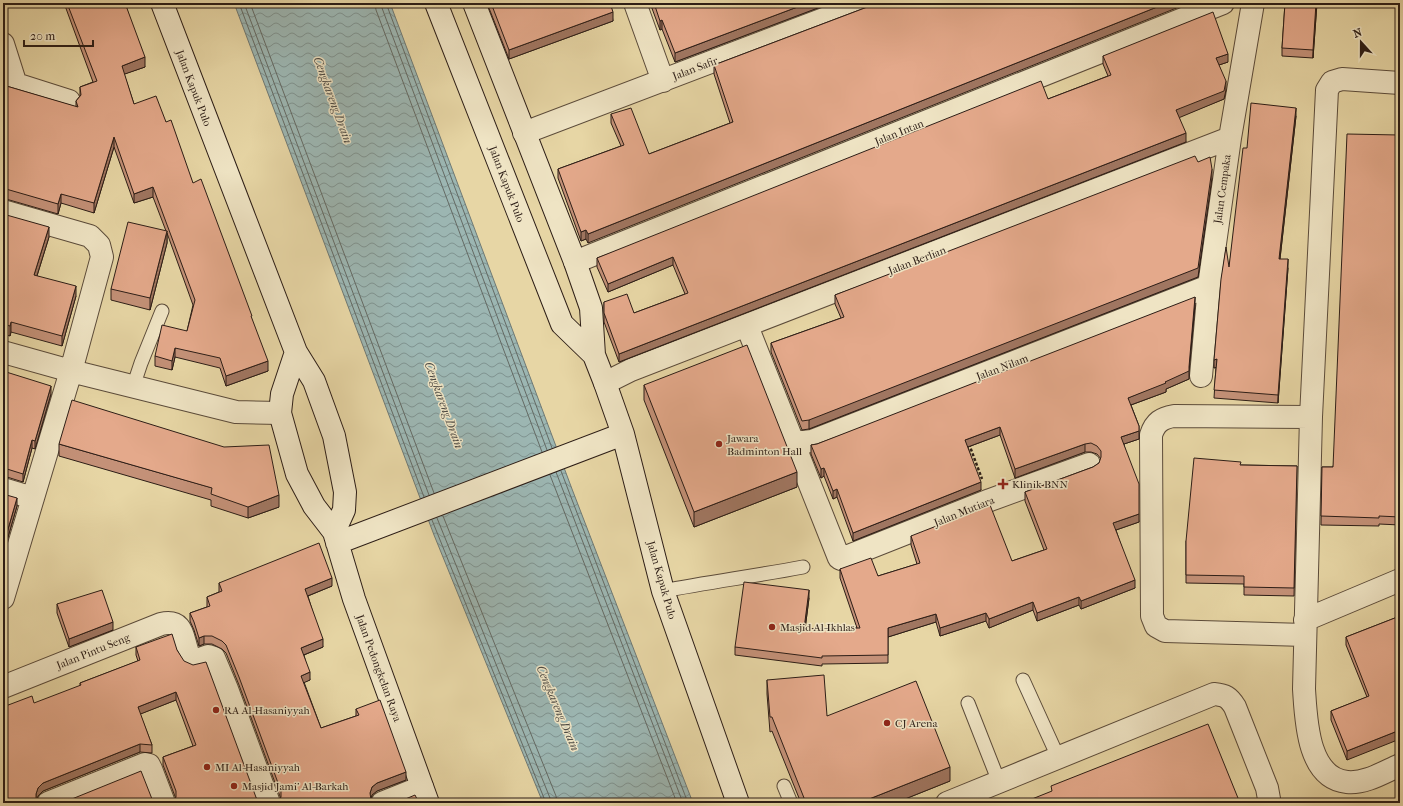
<svg xmlns="http://www.w3.org/2000/svg" width="1403" height="806" font-family="'IM FELL French Canon',serif">
	<style>
		.water { fill: url(#water-waves); stroke: #6f7974 }
		.lines { fill: none; stroke-linecap: round; stroke-linejoin: round }
		.shore { stroke: #646a64; stroke-width: 1 }
		.lane-casing { stroke: #5b4b3a; stroke-width: 15 }
		.street-casing { stroke: #5b4b3a; stroke-width: 24 }
		.secondary-casing { stroke: #2c1d16; stroke-width: 24 }
		.path { stroke: #2c1d16; stroke-width: 2.5; stroke-dasharray: 3 2; stroke-linecap: butt }
		.lane { stroke: #efe4c4; stroke-width: 13 }
		.street { stroke: #efe4c4; stroke-width: 22 }
		.secondary { stroke: #efe4c4; stroke-width: 22 }
		.wall { fill: #c49178; stroke: #2c1d16 }
		.shaded-wall { fill: #a07661; stroke: #2c1d16 }
		.building { fill: #e4a98b; stroke: #2c1d16 }
		.poi-dot { fill: #8f2418; stroke: #efe4c4; stroke-width: 1.5 }
		.labels { text-anchor: middle; stroke-width: 3; stroke-linejoin: round; paint-order: stroke }
		.street-label { font-size: 11px; fill: #2c1d16; stroke: #efe4c4 }
		.poi-label { font-size: 11px; fill: #2c1d16; stroke: #efe4c4; text-anchor: start }
		.water-label { font-size: 12px; font-style: italic; fill: #4e4b45; stroke: #efe4c4 }
	</style>
	<defs>
		<pattern id="water-waves" width="16" height="10" patternUnits="userSpaceOnUse"><rect width="16" height="10" fill="#9cb6b2"/><path d="M0 5q4-4 8 0t8 0" fill="none" stroke="#7f9390"/></pattern>
	</defs>
	<rect width="100%" height="100%" fill="#e7d6a5"/>
	<filter id="stains"><feTurbulence type="fractalNoise" baseFrequency=".005" numOctaves="4"/><feColorMatrix values="0 0 0 0 .2 0 0 0 0 .09 0 0 0 0 .02 0 0 0 .5 -.17"/></filter>
	<radialGradient id="worn" r=".72"><stop offset=".6" stop-color="#630" stop-opacity="0"/><stop offset="1" stop-color="#630" stop-opacity=".3"/></radialGradient>
	<path class="water" d="M 234,3 L 390,3 L 572,489 L 693,803 L 543,803 L 434,535 Z"/>
	<g class="lines">
		<path class="shore" d="M 239,3 L 424,497
			M 244,3 L 429,495
			M 250,3 L 434,493
			M 375,3 L 376,10 L 542,452
			M 381,3 L 382,8 L 547,450
			M 386,3 L 552,448
			M 561,471 L 688,803
			M 556,472 L 683,803
			M 550,475 L 677,803
			M 443,516 L 556,796 L 557,803
			M 437,518 L 550,798 L 551,803
			M 432,520 L 546,803"/>
		<defs>
			<path id="lane" d="M 133,387 L 141,363 L 162,311
				M 663,591 C 709,582 756,576 803,567
				M 1023,680 L 1058,757
				M 968,703 L 999,782
				M 784,786 L 791,803"/>
			<path id="street" d="M 635,3 L 663,81
				M 3,44 L 16,85
				M 3,80 L 69,101
				M 1400,83 L 1342,79 L 1332,82 L 1327,90 L 1311,417 L 1304,689 C 1306,718 1307,778 1347,782 C 1365,784 1384,772 1400,765
				M 524,133 L 866,3
				M 3,211 L 90,236 L 99,245 L 102,257 L 71,371 L 3,598
				M 575,262 L 1223,3
				M 747,326 L 839,558 L 841,559 L 990,500 L 1089,464
				M 3,352 L 71,371 L 236,412 L 280,413
				M 1201,376 L 1209,286 L 1230,138 L 1253,3
				M 605,383 L 631,370 L 1230,138
				M 794,443 L 812,441 L 1209,286
				M 3,489 L 33,498
				M 1305,620 L 1400,580
				M 1305,635 L 1165,631 L 1156,626 L 1152,616 L 1151,435 C 1155,422 1162,418 1174,416 L 1311,417
				M 3,687 L 161,624 C 188,618 181,644 191,659 L 194,661 L 208,656 L 214,658 L 227,689 L 269,803
				M 48,803 L 145,764 L 149,765 L 151,769 L 164,803
				M 382,803 L 422,787
				M 947,803 L 1214,694 C 1225,695 1229,697 1235,707 L 1267,788 L 1269,799 L 1268,803"/>
			<path id="secondary" d="M 162,3 L 296,352 L 314,381 L 334,436 L 345,492 L 344,510 L 334,532
				M 436,3 L 562,324 L 594,355 L 605,383 L 623,434 L 663,591 L 738,803
				M 474,3 L 575,262 L 591,308 L 594,355
				M 296,352 L 282,394 L 280,413 L 297,474 L 314,506 L 334,532 L 354,599 L 428,803
				M 337,543 L 623,434"/>
		</defs>
		<use href="#lane" class="lane-casing"/>
		<use href="#street" class="street-casing"/>
		<use href="#secondary" class="secondary-casing"/>
		<path class="path" d="M 969,444 L 982,479"/>
		<use href="#lane" class="lane"/>
		<use href="#street" class="street"/>
		<use href="#secondary" class="secondary"/>
	</g>
	<path class="wall" d="M 64,3 L 125,3 L 145,67 L 124,74 L 134,104 L 166,122 L 252,320 L 268,371 L 226,386 L 220,368 L 175,357 L 172,370 L 155,366 L 155,356 L 187,331 L 193,305 L 167,233 L 167,243 L 150,310 L 111,300 L 111,289 L 166,231 L 153,197 L 134,203 L 114,147 L 94,213 L 61,203 L 58,214 L 6,199 L 3,199 L 3,85 L 76,107 L 76,101 L 80,96 L 80,87 L 93,82 Z
		M 487,3 L 610,3 L 613,21 L 509,59 Z
		M 650,3 L 831,3 L 675,62 L 662,29 L 660,30 Z
		M 1285,3 L 1317,3 L 1313,58 L 1282,56 L 1282,48 Z
		M 870,6 L 588,243 L 586,239 L 581,241 L 558,178 L 558,169 L 621,146 L 611,123 L 611,114 L 649,154 L 730,123 L 714,74 L 714,65 Z
		M 1103,56 L 1228,62 L 1219,65 L 1226,90 L 1224,99 L 1179,117 L 1186,142 L 619,362 L 604,322 L 604,302 L 634,313 L 685,294 L 673,265 L 608,292 L 597,267 L 597,258 L 1048,99 L 1108,76 L 1103,64 Z
		M 1296,116 L 1280,259 L 1288,268 L 1278,403 L 1214,398 L 1216,367 L 1214,368 L 1247,148 Z
		M 1400,133 L 1400,525 L 1379,524 L 1379,526 L 1321,525 L 1322,467 L 1333,467 Z
		M 1198,162 L 1212,178 L 1198,277 L 809,429 L 802,430 L 771,352 L 771,343 L 841,318 L 835,304 L 835,295 Z
		M 3,214 L 49,237 L 37,276 L 76,296 L 62,346 L 11,332 L 10,336 L 3,334 Z
		M 1195,305 L 1189,370 L 1189,379 L 1166,389 L 1166,392 L 1131,405 L 1139,426 L 1139,439 L 1124,444 L 1139,522 L 1116,530 L 1135,588 L 1081,609 L 1079,605 L 1037,621 L 1033,610 L 989,628 L 986,621 L 940,636 L 936,622 L 888,637 L 888,663 L 822,664 L 822,666 L 735,655 L 735,647 L 809,598 L 805,629 L 857,628 L 840,578 L 840,569 L 878,576 L 917,564 L 911,545 L 911,536 L 1012,561 L 1044,550 L 1025,501 L 1025,492 L 1093,467 L 1099,463 L 1101,459 L 1097,454 L 1091,452 L 1085,452 L 1015,478 L 1000,435 L 968,447 L 981,490 L 853,541 L 837,497 L 833,499 L 824,476 L 821,478 L 811,454 L 811,445 L 817,444 Z
		M 3,371 L 51,394 L 35,449 L 32,448 L 23,482 L 7,477 L 3,477 Z
		M 644,385 L 797,487 L 694,527 L 644,400 Z
		M 59,444 L 279,507 L 248,518 L 211,506 L 211,500 L 59,456 Z
		M 1241,465 L 1297,466 L 1294,596 L 1244,595 L 1244,584 L 1186,583 L 1186,541 Z
		M 3,494 L 17,506 L 6,544 L 3,544 Z
		M 219,583 L 332,586 L 308,596 L 323,647 L 304,655 L 310,680 L 304,682 L 321,728 L 356,716 L 356,709 L 406,780 L 377,791 L 372,795 L 371,800 L 281,799 L 239,685 L 226,653 L 222,649 L 212,644 L 204,644 L 199,646 L 194,630 L 190,621 L 190,613 L 207,607 L 207,597 L 219,592 Z
		M 57,604 L 113,630 L 69,647 L 57,613 Z
		M 1400,616 L 1347,760 L 1331,720 L 1331,711 L 1367,697 L 1346,645 L 1346,637 Z
		M 136,647 L 177,650 L 257,800 L 174,803 L 176,799 L 163,765 L 163,757 L 193,746 L 176,700 L 140,714 L 152,745 L 152,753 L 140,752 L 43,791 L 38,796 L 3,803 L 80,685 L 80,683 L 138,661 L 136,655 Z
		M 767,680 L 827,716 L 950,781 L 895,803 L 801,803 L 772,731 L 770,732 L 767,694 Z"/>
	<path class="shaded-wall" d="M 808,3 L 831,3 L 675,62 L 675,53 Z
		M 1167,3 L 1189,3 L 588,243 L 588,234 Z
		M 1316,3 L 1317,3 L 1313,58 L 1313,50 Z
		M 613,12 L 613,21 L 509,59 L 509,50 Z
		M 662,20 L 662,29 L 660,30 L 660,21 Z
		M 1228,54 L 1228,62 L 1216,66 L 1216,58 Z
		M 145,57 L 145,67 L 122,75 L 122,66 Z
		M 1226,81 L 1226,90 L 1224,99 L 1176,119 L 1176,110 Z
		M 1296,108 L 1296,116 L 1279,267 L 1279,259 Z
		M 1186,133 L 1186,142 L 619,362 L 619,354 Z
		M 114,137 L 114,147 L 94,213 L 94,203 Z
		M 1212,169 L 1212,178 L 1198,277 L 809,429 L 809,420 Z
		M 153,187 L 153,197 L 134,203 L 134,194 Z
		M 61,194 L 61,203 L 58,214 L 58,204 Z
		M 49,227 L 49,237 L 34,285 L 34,275 Z
		M 586,230 L 586,239 L 581,241 L 581,232 Z
		M 167,231 L 167,243 L 150,310 L 150,298 Z
		M 673,257 L 673,265 L 608,292 L 608,284 Z
		M 1288,259 L 1288,268 L 1278,403 L 1278,395 Z
		M 76,286 L 76,296 L 62,346 L 62,336 Z
		M 1195,297 L 1195,305 L 1189,371 L 1189,379 L 1166,389 L 1166,392 L 1128,406 L 1128,398 L 1165,382 L 1189,367 Z
		M 11,322 L 11,332 L 10,336 L 10,326 Z
		M 175,348 L 175,357 L 172,370 L 172,361 Z
		M 1217,359 L 1217,367 L 1214,368 L 1214,360 Z
		M 268,361 L 268,371 L 226,386 L 226,376 Z
		M 51,386 L 51,394 L 35,449 L 35,441 Z
		M 1000,427 L 1000,435 L 965,448 L 965,440 Z
		M 1139,431 L 1139,439 L 1121,445 L 1121,437 Z
		M 32,440 L 32,448 L 23,482 L 23,474 Z
		M 1085,444 L 1085,452 L 1015,478 L 1015,469 Z
		M 824,468 L 824,476 L 821,478 L 821,469 Z
		M 797,472 L 797,487 L 694,527 L 694,512 Z
		M 981,482 L 981,490 L 853,541 L 853,533 Z
		M 837,489 L 837,497 L 833,499 L 833,491 Z
		M 279,495 L 279,507 L 248,518 L 248,507 Z
		M 17,498 L 17,506 L 6,544 L 6,536 Z
		M 1139,514 L 1139,522 L 1113,531 L 1113,523 Z
		M 332,578 L 332,586 L 305,597 L 305,589 Z
		M 1135,580 L 1135,588 L 1081,609 L 1081,601 Z
		M 809,590 L 809,598 L 804,637 L 804,629 Z
		M 1079,597 L 1079,605 L 1037,621 L 1037,613 Z
		M 1033,602 L 1033,610 L 989,628 L 989,619 Z
		M 986,613 L 986,621 L 940,636 L 940,628 Z
		M 936,614 L 936,622 L 888,637 L 888,628 Z
		M 113,622 L 113,630 L 69,647 L 69,639 Z
		M 204,636 L 204,644 L 199,646 L 199,638 Z
		M 323,639 L 323,647 L 301,656 L 301,648 Z
		M 310,672 L 310,680 L 301,684 L 301,676 Z
		M 176,692 L 176,700 L 138,715 L 138,707 Z
		M 1400,730 L 1400,739 L 1347,760 L 1347,751 Z
		M 140,744 L 140,752 L 43,791 L 38,796 L 36,802 L 36,794 L 38,788 L 43,783 Z
		M 950,767 L 950,781 L 895,803 L 859,803 Z
		M 406,772 L 406,780 L 377,791 L 372,795 L 370,801 L 370,793 L 372,787 L 377,783 Z"/>
	<path class="building" d="M 67,3 L 125,3 L 145,57 L 122,66 L 134,104 L 156,96 L 166,122 L 171,120 L 193,183 L 201,179 L 252,316 L 251,316 L 268,361 L 226,376 L 220,358 L 175,348 L 172,361 L 155,356 L 162,325 L 187,331 L 195,300 L 153,187 L 134,194 L 114,137 L 94,203 L 61,194 L 58,204 L 6,189 L 3,189 L 3,85 L 78,107 L 76,101 L 81,95 L 80,87 L 97,81 Z
		M 491,3 L 610,3 L 613,12 L 509,50 Z
		M 654,3 L 808,3 L 675,53 L 662,20 L 660,21 Z
		M 874,3 L 1167,3 L 588,234 L 586,230 L 581,232 L 558,169 L 624,145 L 611,114 L 631,108 L 649,154 L 733,122 L 714,65 L 870,6 Z
		M 1285,3 L 1316,3 L 1313,50 L 1282,48 Z
		M 1213,12 L 1228,54 L 1216,58 L 1226,81 L 1224,91 L 1176,110 L 1186,133 L 619,354 L 604,313 L 604,302 L 627,294 L 634,313 L 688,293 L 673,257 L 608,284 L 597,258 L 1041,81 L 1048,99 L 1111,75 L 1103,56 Z
		M 1251,103 L 1296,108 L 1279,259 L 1288,259 L 1278,395 L 1214,390 L 1217,359 L 1214,360 L 1221,279 L 1226,247 L 1229,267 L 1243,148 L 1247,148 Z
		M 1400,133 L 1400,517 L 1379,516 L 1379,518 L 1321,516 L 1322,467 L 1333,467 L 1347,134 L 1399,135 Z
		M 1195,156 L 1198,162 L 1210,157 L 1212,169 L 1198,268 L 809,420 L 802,421 L 771,343 L 844,317 L 835,295 Z
		M 3,214 L 49,227 L 34,275 L 76,286 L 62,336 L 11,322 L 10,326 L 3,324 Z
		M 128,222 L 167,231 L 150,298 L 111,289 Z
		M 1195,297 L 1189,367 L 1189,371 L 1165,382 L 1166,383 L 1128,398 L 1139,426 L 1139,431 L 1121,437 L 1139,484 L 1139,514 L 1113,523 L 1135,580 L 1081,601 L 1079,597 L 1037,613 L 1033,602 L 989,619 L 986,613 L 940,628 L 936,614 L 888,628 L 888,655 L 822,656 L 822,658 L 735,647 L 744,582 L 809,590 L 804,629 L 860,628 L 840,569 L 871,558 L 878,576 L 920,563 L 911,536 L 990,505 L 1012,561 L 1047,549 L 1025,492 L 1093,467 L 1099,463 L 1101,457 L 1101,451 L 1097,446 L 1091,443 L 1085,444 L 1015,469 L 1000,427 L 965,440 L 981,482 L 853,533 L 837,489 L 833,491 L 824,468 L 821,469 L 811,445 L 817,444 Z
		M 747,345 L 797,472 L 694,512 L 644,385 Z
		M 3,371 L 51,386 L 35,441 L 32,440 L 23,474 L 7,469 L 3,469 Z
		M 72,400 L 224,447 L 269,445 L 279,495 L 248,507 L 211,494 L 212,488 L 59,444 Z
		M 1194,458 L 1241,462 L 1240,465 L 1297,466 L 1294,588 L 1244,587 L 1244,576 L 1186,575 L 1186,541 Z
		M 3,494 L 17,498 L 6,536 L 3,536 Z
		M 319,543 L 332,578 L 305,589 L 323,639 L 301,648 L 310,672 L 301,676 L 321,728 L 359,715 L 356,709 L 380,700 L 406,772 L 377,783 L 372,787 L 370,793 L 371,800 L 373,803 L 278,803 L 281,797 L 281,791 L 239,677 L 226,645 L 222,641 L 212,636 L 204,636 L 199,638 L 194,622 L 190,613 L 210,606 L 207,597 L 222,591 L 219,583 Z
		M 102,590 L 113,622 L 69,639 L 57,604 Z
		M 1400,616 L 1400,730 L 1347,751 L 1331,711 L 1369,696 L 1346,637 Z
		M 172,634 L 177,650 L 184,661 L 193,665 L 206,662 L 257,800 L 260,803 L 173,803 L 176,797 L 176,791 L 163,757 L 196,745 L 176,692 L 138,707 L 152,745 L 140,744 L 43,783 L 38,788 L 36,794 L 36,799 L 39,803 L 3,803 L 3,707 L 32,696 L 34,703 L 81,685 L 80,683 L 140,660 L 136,647 Z
		M 824,675 L 827,716 L 916,681 L 950,767 L 859,803 L 806,803 L 772,717 L 770,717 L 767,680 Z
		M 1208,724 L 1240,803 L 1022,803 L 1052,791 L 1051,786 Z
		M 141,771 L 152,799 L 155,803 L 62,803 Z
		M 415,795 L 419,803 L 396,803 Z"/>
	<g class="poi-dot">
		<circle cx="719" cy="444" r="4"/>
		<path d="M1001 478h4v4h4v4h-4v4h-4v-4h-4v-4h4z"/>
		<circle cx="772" cy="627" r="4"/>
		<circle cx="216" cy="710" r="4"/>
		<circle cx="887" cy="723" r="4"/>
		<circle cx="207" cy="767" r="4"/>
		<circle cx="234" cy="786" r="4"/>
	</g>
	<g class="labels">
		<g class="street-label">
			<text transform="translate(695 68) rotate(-21)" y="4">Jalan Safir</text>
			<text transform="translate(194 88) rotate(69)" y="4">Jalan Kapuk Pulo</text>
			<text transform="translate(899 132) rotate(-22)" y="4">Jalan Intan</text>
			<text transform="translate(507 184) rotate(69)" y="4">Jalan Kapuk Pulo</text>
			<text transform="translate(1222 189) rotate(-82)" y="4">Jalan Cempaka</text>
			<text transform="translate(917 260) rotate(-21)" y="4">Jalan Berlian</text>
			<text transform="translate(1002 367) rotate(-21)" y="4">Jalan Nilam</text>
			<text transform="translate(964 511) rotate(-22)" y="4">Jalan Mutiara</text>
			<text transform="translate(662 580) rotate(74)" y="4">Jalan Kapuk Pulo</text>
			<text transform="translate(93 651) rotate(-22)" y="4">Jalan Pintu Seng</text>
			<text transform="translate(379 668) rotate(70)" y="4">Jalan Pedongkelan Raya</text>
		</g>
		<g class="poi-label">
			<text x="727" y="442">Jawara<tspan x="727" dy="13">Badminton Hall</tspan></text>
			<text x="1012" y="488">Klinik BNN</text>
			<text x="780" y="631">Masjid Al-Ikhlas</text>
			<text x="224" y="714">RA Al-Hasaniyyah</text>
			<text x="895" y="727">CJ Arena</text>
			<text x="215" y="771">MI Al-Hasaniyyah</text>
			<text x="242" y="790">Masjid Jami' Al-Barkah</text>
		</g>
		<g class="water-label">
			<text transform="translate(333 100) rotate(70)" y="4">Cengkareng Drain</text>
			<text transform="translate(444 405) rotate(70)" y="4">Cengkareng Drain</text>
			<text transform="translate(558 708) rotate(67)" y="4">Cengkareng Drain</text>
		</g>
	</g>
	<rect width="1403" height="806" fill="none" stroke="#e7d6a5" stroke-width="16"/>
	<rect x="4" y="4" width="1395" height="798" fill="none" stroke="#2c1d16" stroke-width="2"/>
	<rect x="8" y="8" width="1387" height="790" fill="none" stroke="#2c1d16"/>
	<g transform="translate(1361 42) rotate(339)" stroke="#efe4c4" stroke-width="3" paint-order="stroke">
	<path d="M0-3L7 15L0 10L-7 15Z" fill="#2c1d16"/>
	<text y="-6" font-size="11" font-weight="bold" text-anchor="middle" fill="#2c1d16">N</text>
	</g>
	<path d="M24 40v6h69v-6" fill="none" stroke="#2c1d16" stroke-width="2"/>
	<text x="30" y="40" font-size="12" fill="#2c1d16" stroke="#efe4c4" stroke-width="3" paint-order="stroke">20 m</text>
	<rect width="100%" height="100%" filter="url(#stains)"/>
	<rect width="100%" height="100%" fill="url(#worn)"/>
</svg>
